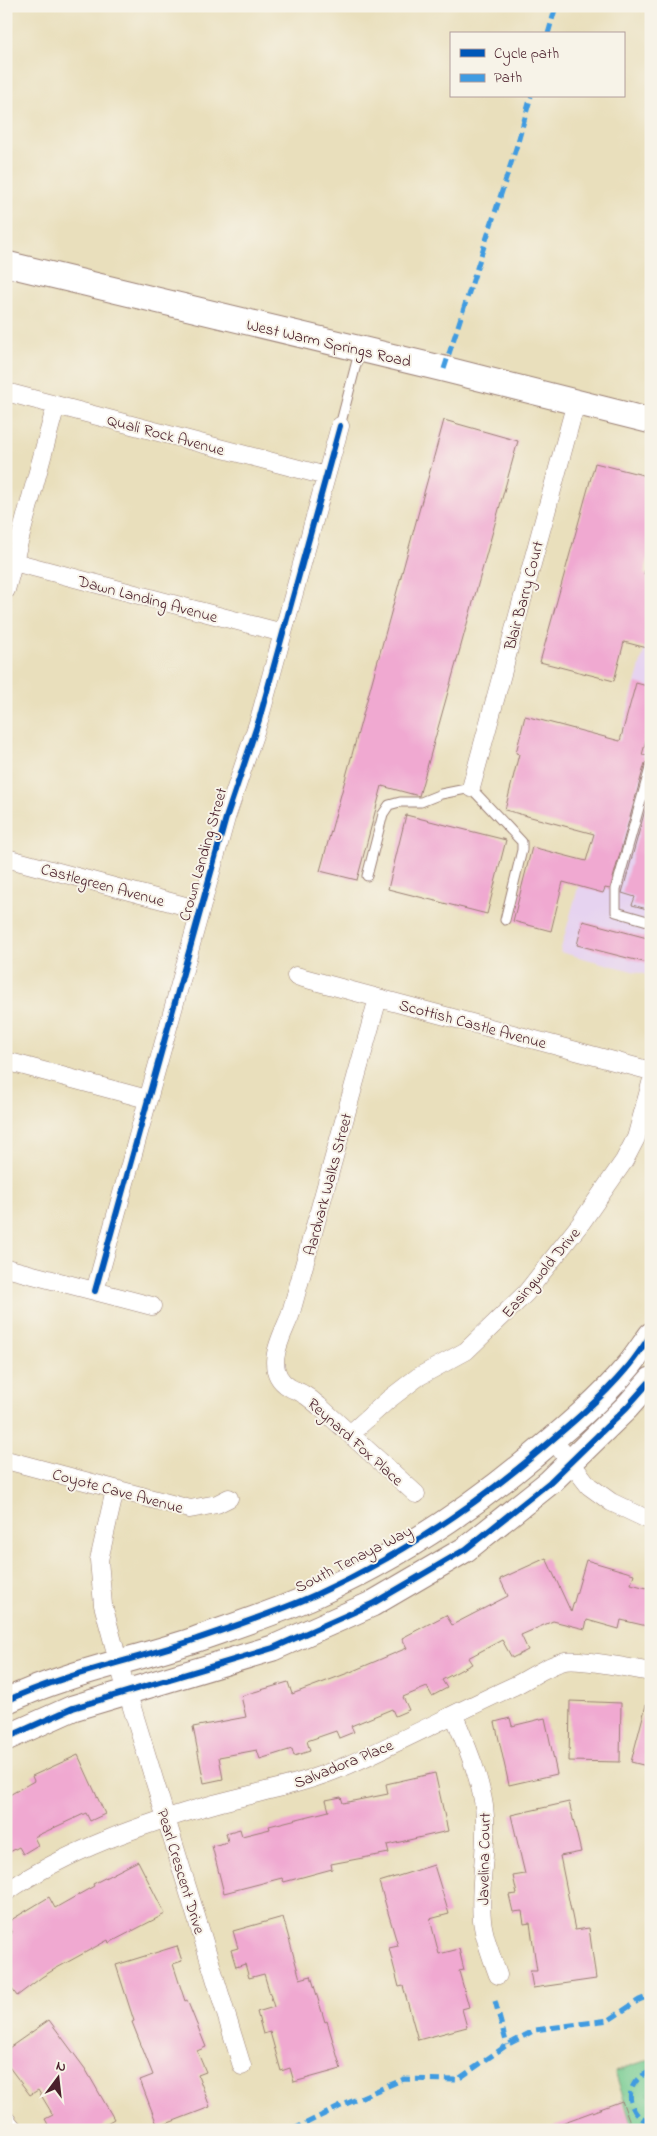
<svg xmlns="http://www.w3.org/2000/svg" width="657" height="2136" font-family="'Indie Flower',sans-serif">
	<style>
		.built { fill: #e6d3f0 }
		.park { fill: url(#park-tufts); stroke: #60755e }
		.building { fill: #f0a9d1 }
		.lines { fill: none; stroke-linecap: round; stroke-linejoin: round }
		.lane-casing { stroke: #9a7f74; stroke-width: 11 }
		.street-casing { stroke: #9a7f74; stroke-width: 19 }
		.secondary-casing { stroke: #9a7f74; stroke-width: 27 }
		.lane { stroke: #fff; stroke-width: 9 }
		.street { stroke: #fff; stroke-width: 18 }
		.secondary { stroke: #fff; stroke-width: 25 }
		.quiet { stroke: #409be1; stroke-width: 5; stroke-dasharray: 10 5; stroke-linecap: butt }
		.cycleway-casing { stroke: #f7f3e8; stroke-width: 9 }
		.cycleway { stroke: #0057b8; stroke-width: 6 }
		.labels { text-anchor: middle; stroke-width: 4; stroke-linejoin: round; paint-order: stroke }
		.street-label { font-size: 16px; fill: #4a1f2b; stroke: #f7f3e8 }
	</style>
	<defs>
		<pattern id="park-tufts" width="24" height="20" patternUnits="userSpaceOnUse" patternTransform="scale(1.25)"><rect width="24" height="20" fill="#75cb90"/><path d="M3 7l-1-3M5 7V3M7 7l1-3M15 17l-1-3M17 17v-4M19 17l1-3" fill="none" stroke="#67ae7c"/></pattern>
	</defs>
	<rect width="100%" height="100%" fill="#f7f3e8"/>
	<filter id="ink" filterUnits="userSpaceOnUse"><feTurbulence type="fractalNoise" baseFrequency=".02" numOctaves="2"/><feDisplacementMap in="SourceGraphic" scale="10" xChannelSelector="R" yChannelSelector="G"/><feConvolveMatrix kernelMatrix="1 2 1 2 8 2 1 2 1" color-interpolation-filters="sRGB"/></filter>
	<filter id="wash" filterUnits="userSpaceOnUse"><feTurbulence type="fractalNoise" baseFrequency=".0096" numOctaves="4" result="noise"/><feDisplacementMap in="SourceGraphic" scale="20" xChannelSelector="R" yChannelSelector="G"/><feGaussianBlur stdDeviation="1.12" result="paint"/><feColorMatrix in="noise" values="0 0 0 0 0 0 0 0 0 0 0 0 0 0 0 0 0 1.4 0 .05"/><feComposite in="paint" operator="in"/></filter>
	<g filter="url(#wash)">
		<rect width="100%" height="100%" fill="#e9dfbc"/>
		<path class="built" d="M 651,626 L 651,976 L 560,952 Z"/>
		<path class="park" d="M 651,2059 L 651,2130 L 633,2130 L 615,2071 Z"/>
		<g id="blocks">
			<path class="building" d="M 444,420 L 518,441 L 419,796 L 382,786 L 357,880 L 320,871 Z
				M 595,463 L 651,477 L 651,549 L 644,574 L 651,575 L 651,649 L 624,642 L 614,681 L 540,662 Z
				M 636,683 L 651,687 L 651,722 L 642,755 L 651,756 L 651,759 L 645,763 L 610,889 L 605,888 L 603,893 L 563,882 L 551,931 L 513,921 L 532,847 L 586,861 L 594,834 L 505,810 L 519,754 L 516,753 L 525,716 L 620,741 Z
				M 651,789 L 651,910 L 632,905 L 635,897 L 622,893 Z
				M 406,815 L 506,840 L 487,914 L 388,889 Z
				M 583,921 L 651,939 L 651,964 L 577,945 Z
				M 546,1558 L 571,1612 L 586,1560 L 634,1574 L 631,1584 L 651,1589 L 651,1627 L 621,1620 L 619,1629 L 587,1620 L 585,1629 L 553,1621 L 521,1635 L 528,1650 L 512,1658 L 502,1640 L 468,1658 L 472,1664 L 442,1680 L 447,1688 L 432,1696 L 427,1687 L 403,1697 L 409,1710 L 395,1716 L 392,1709 L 351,1726 L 354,1732 L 339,1738 L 336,1731 L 307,1741 L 310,1751 L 294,1756 L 292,1749 L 260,1759 L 257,1750 L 219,1757 L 223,1779 L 204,1783 L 193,1727 L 246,1717 L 241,1696 L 288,1682 L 292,1694 L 348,1673 L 407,1648 L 402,1638 L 446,1615 L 452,1625 L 508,1596 L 500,1579 Z
				M 570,1701 L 621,1703 L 620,1762 L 569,1761 Z
				M 646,1705 L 651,1706 L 651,1767 L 631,1762 Z
				M 510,1718 L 512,1726 L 545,1718 L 557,1774 L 509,1785 L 495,1722 Z
				M 78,1755 L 105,1814 L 90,1821 L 86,1813 L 34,1837 L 38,1845 L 23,1854 L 19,1847 L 6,1854 L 6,1797 L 34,1781 L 32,1776 Z
				M 435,1773 L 448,1831 L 387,1845 L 389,1853 L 331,1864 L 332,1869 L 284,1882 L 282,1878 L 224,1893 L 212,1846 L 228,1842 L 226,1833 L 240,1829 L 242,1836 L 270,1829 L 269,1826 L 329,1811 L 326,1800 L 341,1797 L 343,1803 L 388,1794 L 386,1784 Z
				M 569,1802 L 581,1852 L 560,1856 L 575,1930 L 589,1928 L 596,1979 L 533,1988 L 530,1971 L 537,1971 L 530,1923 L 524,1924 L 522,1911 L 513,1912 L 509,1895 L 517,1894 L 513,1876 L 525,1874 L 511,1815 Z
				M 138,1861 L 165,1914 L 109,1943 L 108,1940 L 55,1969 L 42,1977 L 17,1996 L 6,1981 L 6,1938 L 12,1933 L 6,1923 L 49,1897 L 55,1908 L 94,1886 L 93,1884 Z
				M 434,1865 L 449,1914 L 430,1919 L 439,1954 L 459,1949 L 464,1970 L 459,1971 L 469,2007 L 462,2009 L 467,2027 L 418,2040 L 403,1986 L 399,1987 L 389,1948 L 398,1946 L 379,1882 Z
				M 283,1917 L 300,1979 L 311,1976 L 325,2022 L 327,2021 L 341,2069 L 294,2082 L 290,2068 L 281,2071 L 270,2032 L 263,2034 L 257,2012 L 274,2007 L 264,1974 L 249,1978 L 245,1964 L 236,1967 L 231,1950 L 238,1948 L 233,1931 Z
				M 177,1946 L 182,1961 L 173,1964 L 185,2001 L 187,2000 L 206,2047 L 197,2051 L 206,2072 L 198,2075 L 210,2107 L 158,2127 L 140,2080 L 153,2075 L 132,2022 L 134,2021 L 116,1965 Z
				M 49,2020 L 86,2070 L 114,2119 L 95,2130 L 51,2130 L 45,2119 L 53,2115 L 38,2090 L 30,2095 L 6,2063 L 6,2050 Z
				M 622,2101 L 633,2130 L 548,2130 L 548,2128 Z"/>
		</g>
	</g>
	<g filter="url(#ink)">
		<use href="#blocks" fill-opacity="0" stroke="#9a7f74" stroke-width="1"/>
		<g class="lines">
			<defs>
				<path id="lane" d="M 340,426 L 360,349
					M 651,765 L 616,889 L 616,912 L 651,922
					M 367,876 L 383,814 L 389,805 L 400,802 L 421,802 L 441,794 L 471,788 L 522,842 L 522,850 L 505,920"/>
				<path id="street" d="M 6,392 L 326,476
					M 14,562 L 283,633
					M 6,590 L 56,405
					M 471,788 L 576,402
					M 6,858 L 200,910
					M 296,976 L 651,1071
					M 378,998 L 290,1316 C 281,1338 262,1370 289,1387 C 293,1390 299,1391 303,1394 C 309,1397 314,1402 319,1406 L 416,1494
					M 6,1061 L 147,1099
					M 6,1268 L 152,1306
					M 95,1291 L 226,818 L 259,720 L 340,426
					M 350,1434 L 388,1400 L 418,1377 L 466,1351 L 526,1293 L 581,1223 L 624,1161 L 636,1138 L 651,1083
					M 553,1440 L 589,1486 L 611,1502 L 651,1521
					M 6,1460 L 190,1509 L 217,1504 L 229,1498
					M 115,1490 L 99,1560 L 103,1605 L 122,1675 L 242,2066
					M 454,1715 C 466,1745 479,1774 484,1806 C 489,1844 478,1882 482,1920 C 484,1939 492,1958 498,1975
					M 6,1892 C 68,1850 143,1824 214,1804 C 259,1792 305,1784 348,1765 C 404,1740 459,1711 514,1686 C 531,1678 547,1665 565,1661 C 579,1658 635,1669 651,1672
					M 6,2120 L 14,2130"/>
				<path id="secondary" d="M 6,264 L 444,369 L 651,421
					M 6,1701 C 66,1673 131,1661 194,1640 C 234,1626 275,1613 315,1595 C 394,1559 465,1513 532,1457 C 564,1430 599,1401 626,1369 C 635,1359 643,1346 651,1335
					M 6,1738 L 73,1708 L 273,1648 L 372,1604 L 466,1549 L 550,1482 L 627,1407 L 651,1380"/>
			</defs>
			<use href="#lane" class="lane-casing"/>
			<use href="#street" class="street-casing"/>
			<use href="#secondary" class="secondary-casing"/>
			<use href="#lane" class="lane"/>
			<use href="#street" class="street"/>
			<use href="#secondary" class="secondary"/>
			<path class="quiet" d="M 548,34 L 556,6
				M 444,369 L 518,142 L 531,96
				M 495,2001 L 507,2045
				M 651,2072 C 623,2079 624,2115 651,2123
				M 292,2130 L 341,2106 L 404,2079 L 457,2080 L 507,2045 L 535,2030 L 609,2020 L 639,2000 L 651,1995"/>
			<defs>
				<path id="cycleway" d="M 95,1291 L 226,818 L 259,720 L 340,426
					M 6,1701 C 66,1673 131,1661 194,1640 C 234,1626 275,1613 315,1595 C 394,1559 465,1513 532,1457 C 564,1430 599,1401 626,1369 C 635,1359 643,1346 651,1335
					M 6,1738 L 73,1708 L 273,1648 L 372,1604 L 466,1549 L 550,1482 L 627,1407 L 651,1380"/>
			</defs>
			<use href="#cycleway" class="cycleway-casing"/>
			<use href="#cycleway" class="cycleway"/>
		</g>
	</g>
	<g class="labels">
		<g class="street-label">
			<text transform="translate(329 342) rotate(13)" y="6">West Warm Springs Road</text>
			<text transform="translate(166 434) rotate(15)" y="6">Quali Rock Avenue</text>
			<text transform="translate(523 595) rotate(-75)" y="6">Blair Barry Court</text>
			<text transform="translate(148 598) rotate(15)" y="6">Dawn Landing Avenue</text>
			<text transform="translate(202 854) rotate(-74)" y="6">Crown Landing Street</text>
			<text transform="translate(103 884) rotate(15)" y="6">Castlegreen Avenue</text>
			<text transform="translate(473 1023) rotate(15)" y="6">Scottish Castle Avenue</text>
			<text transform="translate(327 1184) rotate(-75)" y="6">Aardvark Walks Street</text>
			<text transform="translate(540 1272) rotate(-50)" y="6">Easingwold Drive</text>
			<text transform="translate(356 1441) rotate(42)" y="6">Reynard Fox Place</text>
			<text transform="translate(118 1490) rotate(15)" y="6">Coyote Cave Avenue</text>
			<text transform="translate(353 1558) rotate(-27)" y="6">South Tenaya Way</text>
			<text transform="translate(343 1763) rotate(-22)" y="6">Salvadora Place</text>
			<text transform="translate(483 1859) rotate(-89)" y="6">Javelina Court</text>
			<text transform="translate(182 1871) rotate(73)" y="6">Pearl Crescent Drive</text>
		</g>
	</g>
	<rect width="657" height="2136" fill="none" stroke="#f7f3e8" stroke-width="25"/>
	<rect x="450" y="32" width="175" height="65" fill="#f7f3e8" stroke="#b29e9c"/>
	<rect x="460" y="49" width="25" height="8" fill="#0057b8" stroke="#b29e9c"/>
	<text x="494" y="58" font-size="15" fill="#4a1f2b">Cycle path</text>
	<rect x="460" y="74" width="25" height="8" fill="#409be1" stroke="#b29e9c"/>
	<text x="494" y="82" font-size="15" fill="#4a1f2b">Path</text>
	<g transform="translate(58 2078) rotate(15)" stroke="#f7f3e8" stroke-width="4" paint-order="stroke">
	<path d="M0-4L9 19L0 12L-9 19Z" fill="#4a1f2b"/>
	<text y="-8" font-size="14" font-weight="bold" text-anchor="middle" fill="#4a1f2b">N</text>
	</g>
</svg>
